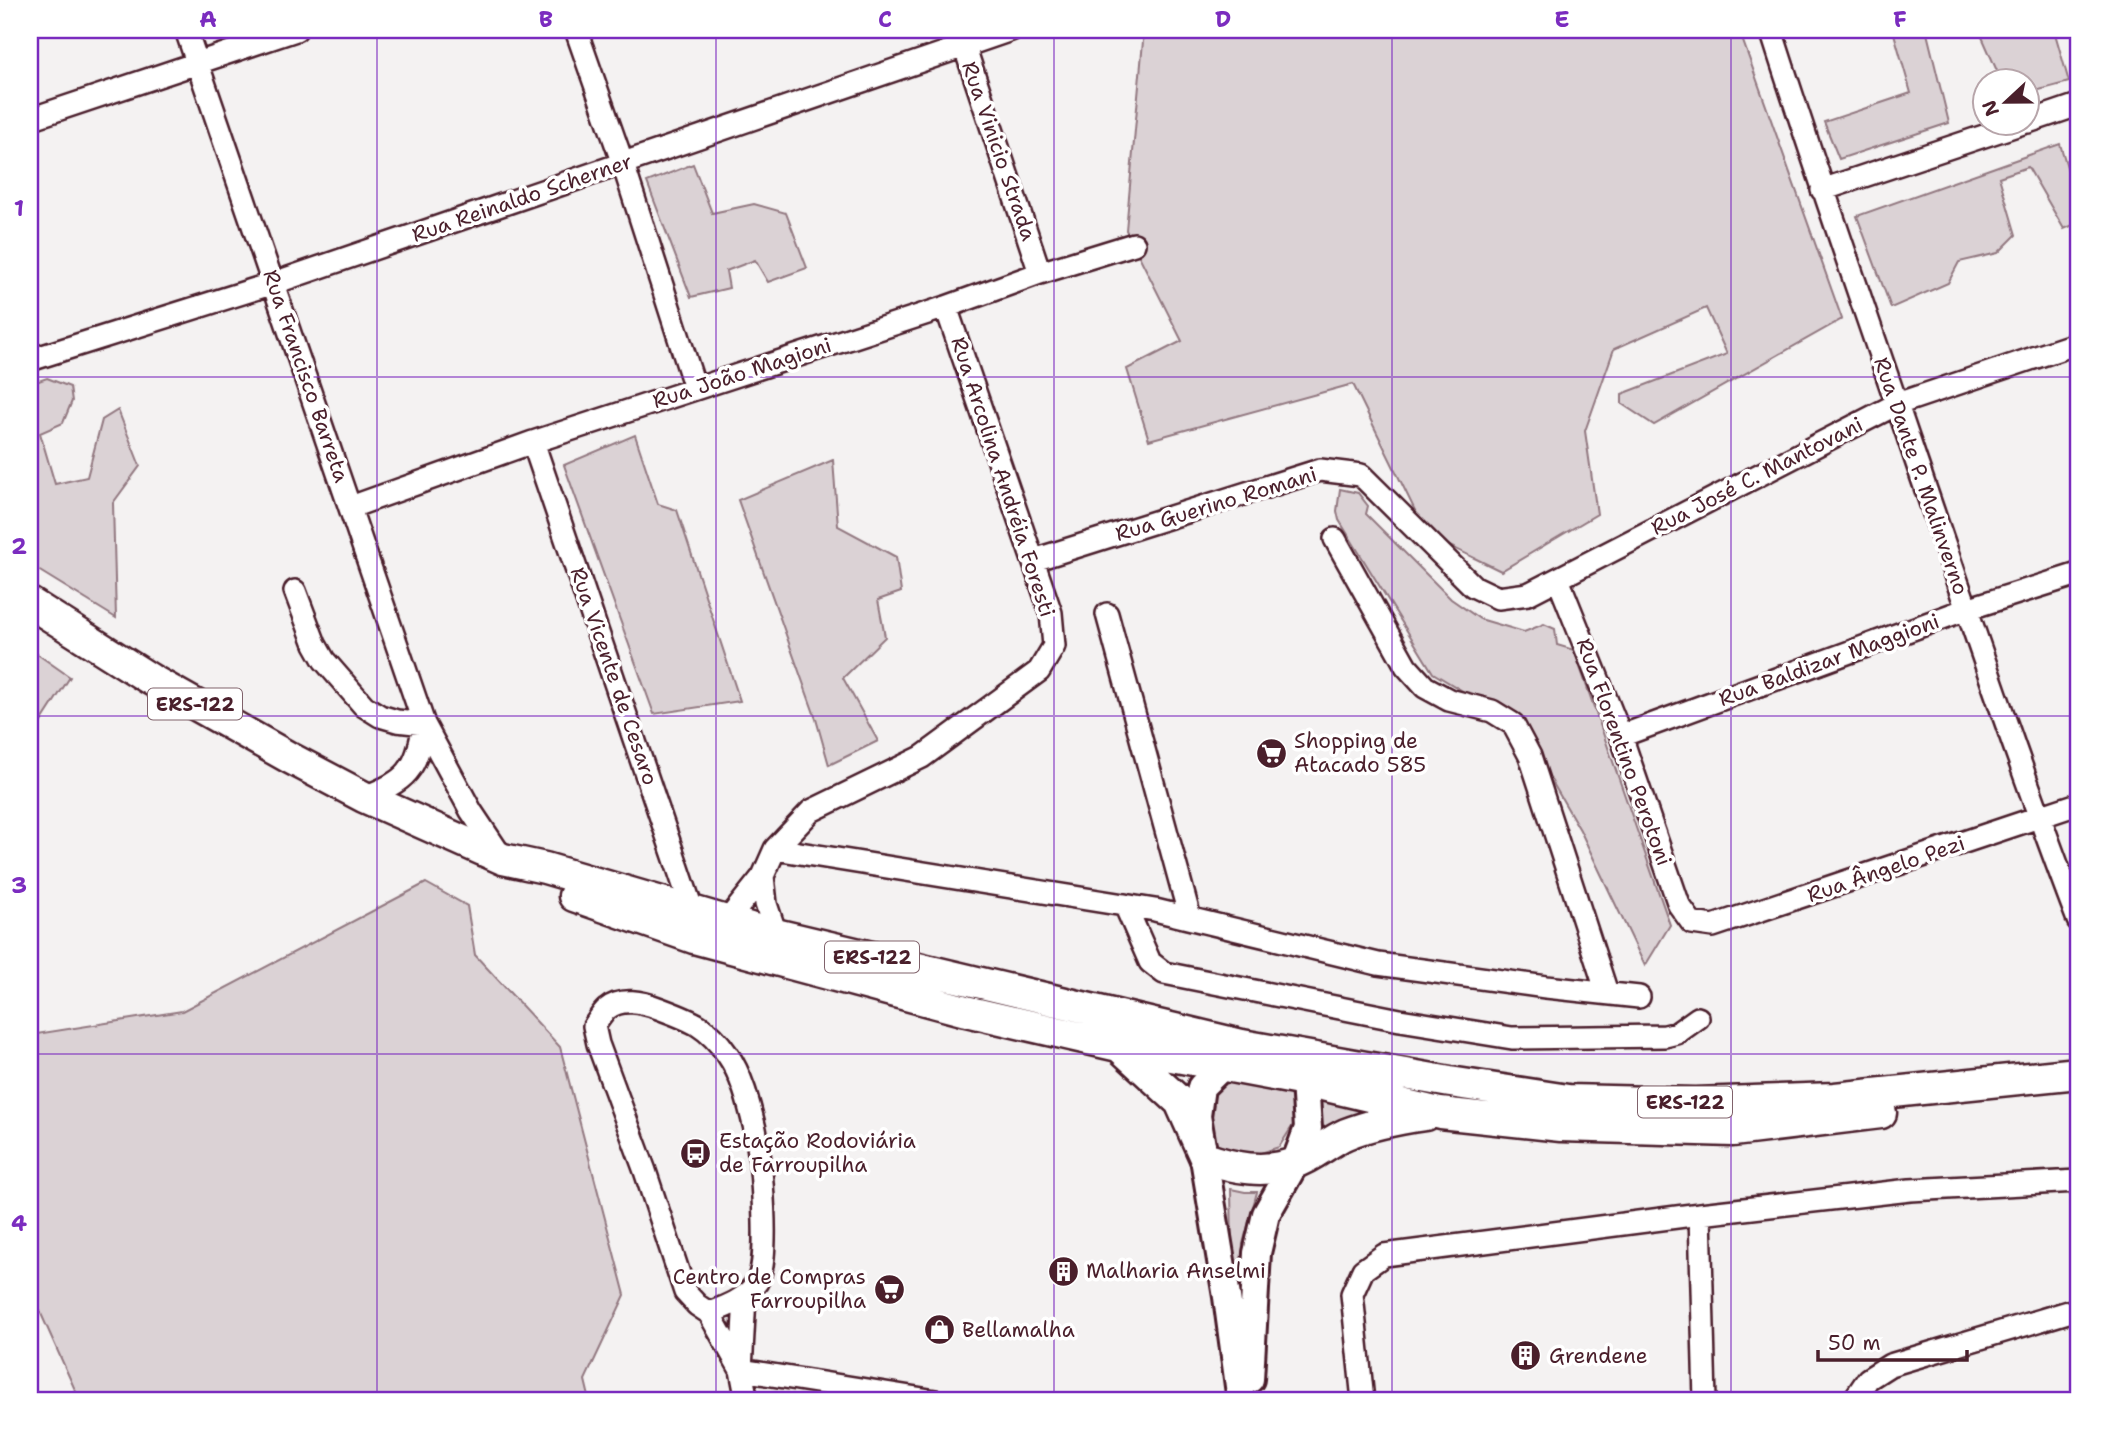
<svg xmlns="http://www.w3.org/2000/svg" width="2108" height="1431" font-family="'Shantell Sans',sans-serif">
	<style>
		.green { fill: #dbd2d5; stroke: #927880; stroke-width: 2 }
		.lines { fill: none; stroke-linecap: round; stroke-linejoin: round }
		.minor-casing { stroke: #4a1f2b; stroke-width: 26 }
		.major-casing { stroke: #4a1f2b; stroke-width: 32 }
		.highway-casing { stroke: #4a1f2b; stroke-width: 35 }
		.minor { stroke: #fff; stroke-width: 21 }
		.major { stroke: #fff; stroke-width: 26 }
		.highway { stroke: #fff; stroke-width: 30 }
		.grid { fill: none; stroke: #7b2cbf; stroke-width: 2; stroke-opacity: 0.55 }
		.labels { text-anchor: middle; stroke-width: 7; stroke-linejoin: round; paint-order: stroke }
		.shield { fill: #fff; stroke: #80626b; stroke-width: 2 }
		.shield-label { font-size: 19px; font-weight: bold; fill: #4a1f2b }
		.street-label { font-size: 21px; fill: #4a1f2b; stroke: #fff }
		.poi-label { font-size: 21px; fill: #4a1f2b; stroke: #fff; text-anchor: start }
		.neatline { fill: none; stroke: #7b2cbf; stroke-width: 2.5 }
		.grid-label { font-size: 23px; text-anchor: middle; font-weight: bold; fill: #7b2cbf }
	</style>
	<rect width="100%" height="100%" fill="#f4f2f2"/>
	<filter id="ink" filterUnits="userSpaceOnUse"><feTurbulence type="fractalNoise" baseFrequency=".0143" numOctaves="2"/><feDisplacementMap in="SourceGraphic" scale="14" xChannelSelector="R" yChannelSelector="G"/><feConvolveMatrix kernelMatrix="1 2 1 2 8 2 1 2 1" color-interpolation-filters="sRGB"/></filter>
	<g filter="url(#ink)">
		<path class="green" d="M 1144,30 L 1739,30 L 1842,319 L 1654,425 L 1622,404 L 1622,394 L 1727,354 L 1706,308 L 1614,349 L 1585,431 L 1597,514 L 1501,571 L 1427,535 L 1353,384 L 1149,440 L 1127,369 L 1182,341 L 1126,230 Z
			M 1893,30 L 1939,30 L 1927,33 L 1949,123 L 1839,159 L 1824,122 L 1911,93 Z
			M 1979,30 L 2054,30 L 2069,82 L 2028,93 L 2028,80 L 2001,80 Z
			M 2060,144 L 2078,203 L 2078,223 L 2064,229 L 2028,167 L 1999,177 L 2016,235 L 1998,253 L 1959,262 L 1948,283 L 1891,308 L 1857,216 Z
			M 693,164 L 712,213 L 754,204 L 786,213 L 807,268 L 768,282 L 755,260 L 726,271 L 729,288 L 691,297 L 647,182 Z
			M 47,378 L 70,387 L 72,401 L 63,423 L 40,433 L 55,484 L 87,477 L 102,420 L 118,410 L 140,466 L 113,503 L 116,618 L 30,565 L 30,384 Z
			M 635,435 L 658,504 L 677,510 L 740,701 L 654,714 L 564,465 Z
			M 833,460 L 838,526 L 896,557 L 901,592 L 878,600 L 885,637 L 843,678 L 878,741 L 829,765 L 816,719 L 738,500 Z
			M 1340,489 L 1358,493 L 1368,506 L 1366,514 L 1451,599 L 1480,619 L 1524,632 L 1544,624 L 1555,629 L 1557,645 L 1574,650 L 1670,925 L 1645,966 L 1580,830 L 1511,711 L 1471,696 L 1433,673 L 1339,520 L 1337,511 Z
			M 30,649 L 70,677 L 30,739 Z
			M 426,883 L 467,906 L 475,955 L 560,1047 L 625,1295 L 585,1380 L 590,1401 L 80,1401 L 30,1289 L 30,1035 L 182,1011 Z
			M 1225,1079 L 1290,1092 L 1295,1122 L 1279,1147 L 1246,1158 L 1219,1148 C 1204,1115 1201,1107 1225,1079 Z
			M 1320,1097 L 1371,1109 L 1342,1120 L 1315,1135 L 1321,1113 Z
			M 1231,1189 L 1245,1192 L 1257,1192 L 1243,1244 L 1238,1302 L 1232,1245 Z"/>
		<g class="lines">
			<defs>
				<path id="minor" d="M 186,30 L 424,724 L 471,811 L 503,859
					M 576,30 L 623,164 L 695,388
					M 959,30 L 1040,273
					M 1771,30 C 1815,169 1864,307 1911,446 C 1965,604 2018,763 2078,920
					M 30,119 L 296,30
					M 2028,122 L 2078,105
					M 1822,190 L 2026,122
					M 30,360 L 274,283 L 1011,30
					M 533,442 L 693,912
					M 351,507 L 533,442 L 946,307 L 1040,273 L 1134,244
					M 1335,539 L 1406,666 L 1425,687 L 1449,700 L 1492,711 L 1513,724 L 1530,756 L 1607,993
					M 1034,560 L 1320,470 L 1361,475 L 1473,586 L 1498,598 L 1528,594 L 1897,404 L 2078,343
					M 1558,579 L 1621,736 L 1679,905 L 1692,923 L 1713,926 L 2078,804
					M 295,591 L 315,644 L 324,660 L 364,706 L 380,716 L 397,721 L 424,724
					M 1107,614 L 1190,918
					M 1621,736 L 1967,609 L 2078,574
					M 364,797 C 408,780 416,771 424,724
					M 775,849 L 1155,910 L 1378,964 L 1546,987 L 1639,997
					M 763,876 L 766,904 L 776,934
					M 1125,905 L 1150,962 L 1164,973 L 1400,1020 L 1512,1038 L 1665,1036 L 1677,1033 L 1698,1018
					M 727,921 L 763,876 L 775,849 L 811,811 L 922,757 L 1039,671 L 1054,646 L 1051,613 L 946,307
					M 1700,1214 L 1705,1401
					M 709,1313 C 728,1306 745,1300 757,1282 C 771,1259 761,1157 755,1129 C 749,1104 742,1075 727,1054 C 707,1025 690,1020 658,1008 C 643,1002 621,997 607,1009 C 602,1013 598,1021 594,1026 L 598,1044 L 645,1171 L 685,1292 L 697,1305 L 709,1313 L 741,1370 L 745,1297
					M 747,1401 L 741,1370 L 936,1401
					M 1363,1401 L 1352,1294 L 1363,1270 L 1384,1255 L 1700,1214 L 1910,1190 L 2078,1181
					M 1853,1401 L 1868,1379 L 1890,1365 L 2078,1309"/>
				<path id="major" d="M 1234,1055 L 1201,1087 L 1197,1116 L 1227,1297 L 1241,1401
					M 1250,1379 L 1257,1253 L 1266,1214 L 1295,1163 L 1308,1128 L 1305,1081 L 1297,1062"/>
				<path id="highway" d="M 30,603 L 150,679 L 290,758 L 364,797 L 503,859 L 545,868 L 750,928 L 1242,1045 L 1450,1082 L 1568,1100 L 1695,1103 L 1835,1098 L 2078,1073
					M 574,896 L 694,938 L 966,1011 L 1118,1046 L 1305,1081 L 1440,1113 L 1561,1126 L 1733,1131 L 1881,1113
					M 1119,1046 L 1180,1102 L 1205,1158 C 1234,1168 1264,1174 1294,1163 C 1313,1157 1328,1142 1346,1134 C 1371,1124 1398,1119 1425,1115"/>
			</defs>
			<use href="#minor" class="minor-casing"/>
			<use href="#major" class="major-casing"/>
			<use href="#highway" class="highway-casing"/>
			<use href="#minor" class="minor"/>
			<use href="#major" class="major"/>
			<use href="#highway" class="highway"/>
		</g>
	</g>
	<path class="grid" d="M 377,30 L 377,1401M 716,30 L 716,1401M 1054,30 L 1054,1401M 1392,30 L 1392,1401M 1731,30 L 1731,1401M 30,377 L 2078,377M 30,716 L 2078,716M 30,1054 L 2078,1054"/>
	<defs>
		<symbol id="supermarket-disc" viewBox="-11 -11 22 22"><circle r="9.5" fill="#4a1f2b" stroke="#fff"/><path d="M-6-5.5h2.5l.6 2H6L4.5 2H-2.5L-4.4-4H-6ZM-1.5 3.2a1.3 1.3 0 1 0 .1 0ZM3 3.2a1.3 1.3 0 1 0 .1 0Z" fill="#fff"/></symbol>
		<symbol id="bus-disc" viewBox="-11 -11 22 22"><circle r="9.5" fill="#4a1f2b" stroke="#fff"/><path d="M-5-6H5V4H4V6H2V4H-2V6H-4V4H-5ZM-3.5-4V0h7V-4ZM-3.5 1.2v1.5H-2V1.2ZM2 1.2v1.5H3.5V1.2Z" fill="#fff"/></symbol>
		<symbol id="building-disc" viewBox="-11 -11 22 22"><circle r="9.5" fill="#4a1f2b" stroke="#fff"/><path d="M-4-6H4V6H1V3H-1V6H-4ZM-2.5-4.3h1.7v1.8h-1.7ZM.8-4.3h1.7v1.8H.8ZM-2.5-1h1.7V.8h-1.7ZM.8-1h1.7V.8H.8Z" fill="#fff"/></symbol>
		<symbol id="shop-disc" viewBox="-11 -11 22 22"><circle r="9.5" fill="#4a1f2b" stroke="#fff"/><path d="M-5-2.5h2.3a2.7 3.5 0 0 1 5.4 0H5L5.5 6h-11ZM-1.5-2.5h3a1.5 2.3 0 0 0-3 0Z" fill="#fff"/></symbol>
	</defs>
	<g fill-rule="evenodd">
		<use href="#supermarket-disc" x="1254" y="736" width="35" height="35"/>
		<use href="#bus-disc" x="678" y="1136" width="35" height="35"/>
		<use href="#building-disc" x="1046" y="1254" width="35" height="35"/>
		<use href="#supermarket-disc" x="872" y="1272" width="35" height="35"/>
		<use href="#shop-disc" x="922" y="1312" width="35" height="35"/>
		<use href="#building-disc" x="1508" y="1338" width="35" height="35"/>
	</g>
	<g class="labels">
		<g class="shield">
			<rect x="148" y="688.5" width="94" height="31" rx="5"/>
			<rect x="825" y="941.5" width="94" height="31" rx="5"/>
			<rect x="1638" y="1086.5" width="94" height="31" rx="5"/>
		</g>
		<g class="shield-label">
			<text x="195" y="711">ERS-122</text>
			<text x="872" y="964">ERS-122</text>
			<text x="1685" y="1109">ERS-122</text>
		</g>
		<g class="street-label">
			<text transform="translate(999 151) rotate(71)" y="7">Rua Vinicio Strada</text>
			<text transform="translate(522 198) rotate(-19)" y="7">Rua Reinaldo Scherner</text>
			<text transform="translate(742 373) rotate(-18)" y="7">Rua João Magioni</text>
			<text transform="translate(306 376) rotate(71)" y="7">Rua Francisco Barreta</text>
			<text transform="translate(1757 476) rotate(-27)" y="7">Rua José C. Mantovani</text>
			<text transform="translate(1921 476) rotate(71)" y="7">Rua Dante P. Malinverno</text>
			<text transform="translate(1003 477) rotate(72)" y="7">Rua Arcolina Andréia Foresti</text>
			<text transform="translate(1216 504) rotate(-17)" y="7">Rua Guerino Romani</text>
			<text transform="translate(1829 660) rotate(-20)" y="7">Rua Baldizar Maggioni</text>
			<text transform="translate(614 676) rotate(71)" y="7">Rua Vicente de Cesaro</text>
			<text transform="translate(1624 752) rotate(70)" y="7">Rua Florentino Perotoni</text>
			<text transform="translate(1886 869) rotate(-19)" y="7">Rua Ângelo Pezi</text>
		</g>
		<g class="poi-label">
			<text x="1294" y="748">Shopping de<tspan x="1294" dy="24">Atacado 585</tspan></text>
			<text x="719" y="1148">Estação Rodoviária<tspan x="719" dy="24">de Farroupilha</tspan></text>
			<text x="1086" y="1278">Malharia Anselmi</text>
			<text x="866" y="1284" text-anchor="end">Centro de Compras<tspan x="866" dy="24">Farroupilha</tspan></text>
			<text x="962" y="1337">Bellamalha</text>
			<text x="1549" y="1363">Grendene</text>
		</g>
	</g>
	<rect width="2108" height="1431" fill="none" stroke="#fff" stroke-width="77"/>
	<g transform="translate(2006 102) rotate(248)"><circle r="33" fill="#ffffff" stroke="#b7a5aa" stroke-width="2"/>
	<path d="M0-5L12 26L0 18L-12 26Z" fill="#4a1f2b"/>
	<text y="-10" font-size="19" font-weight="bold" text-anchor="middle" fill="#4a1f2b">N</text>
	</g>
	<path d="M1818 1350v10h149v-10" fill="none" stroke="#4a1f2b" stroke-width="3.5"/>
	<text x="1828" y="1350" font-size="21" fill="#4a1f2b" stroke="#ffffff" stroke-width="5" paint-order="stroke">50 m</text>
	<rect x="38" y="38" width="2032" height="1354" class="neatline"/>
	<g class="grid-label">
		<text x="208" y="27">A</text>
		<text x="546" y="27">B</text>
		<text x="885" y="27">C</text>
		<text x="1223" y="27">D</text>
		<text x="1562" y="27">E</text>
		<text x="1900" y="27">F</text>
		<text x="19" y="216">1</text>
		<text x="19" y="554">2</text>
		<text x="19" y="893">3</text>
		<text x="19" y="1231">4</text>
	</g>
</svg>
